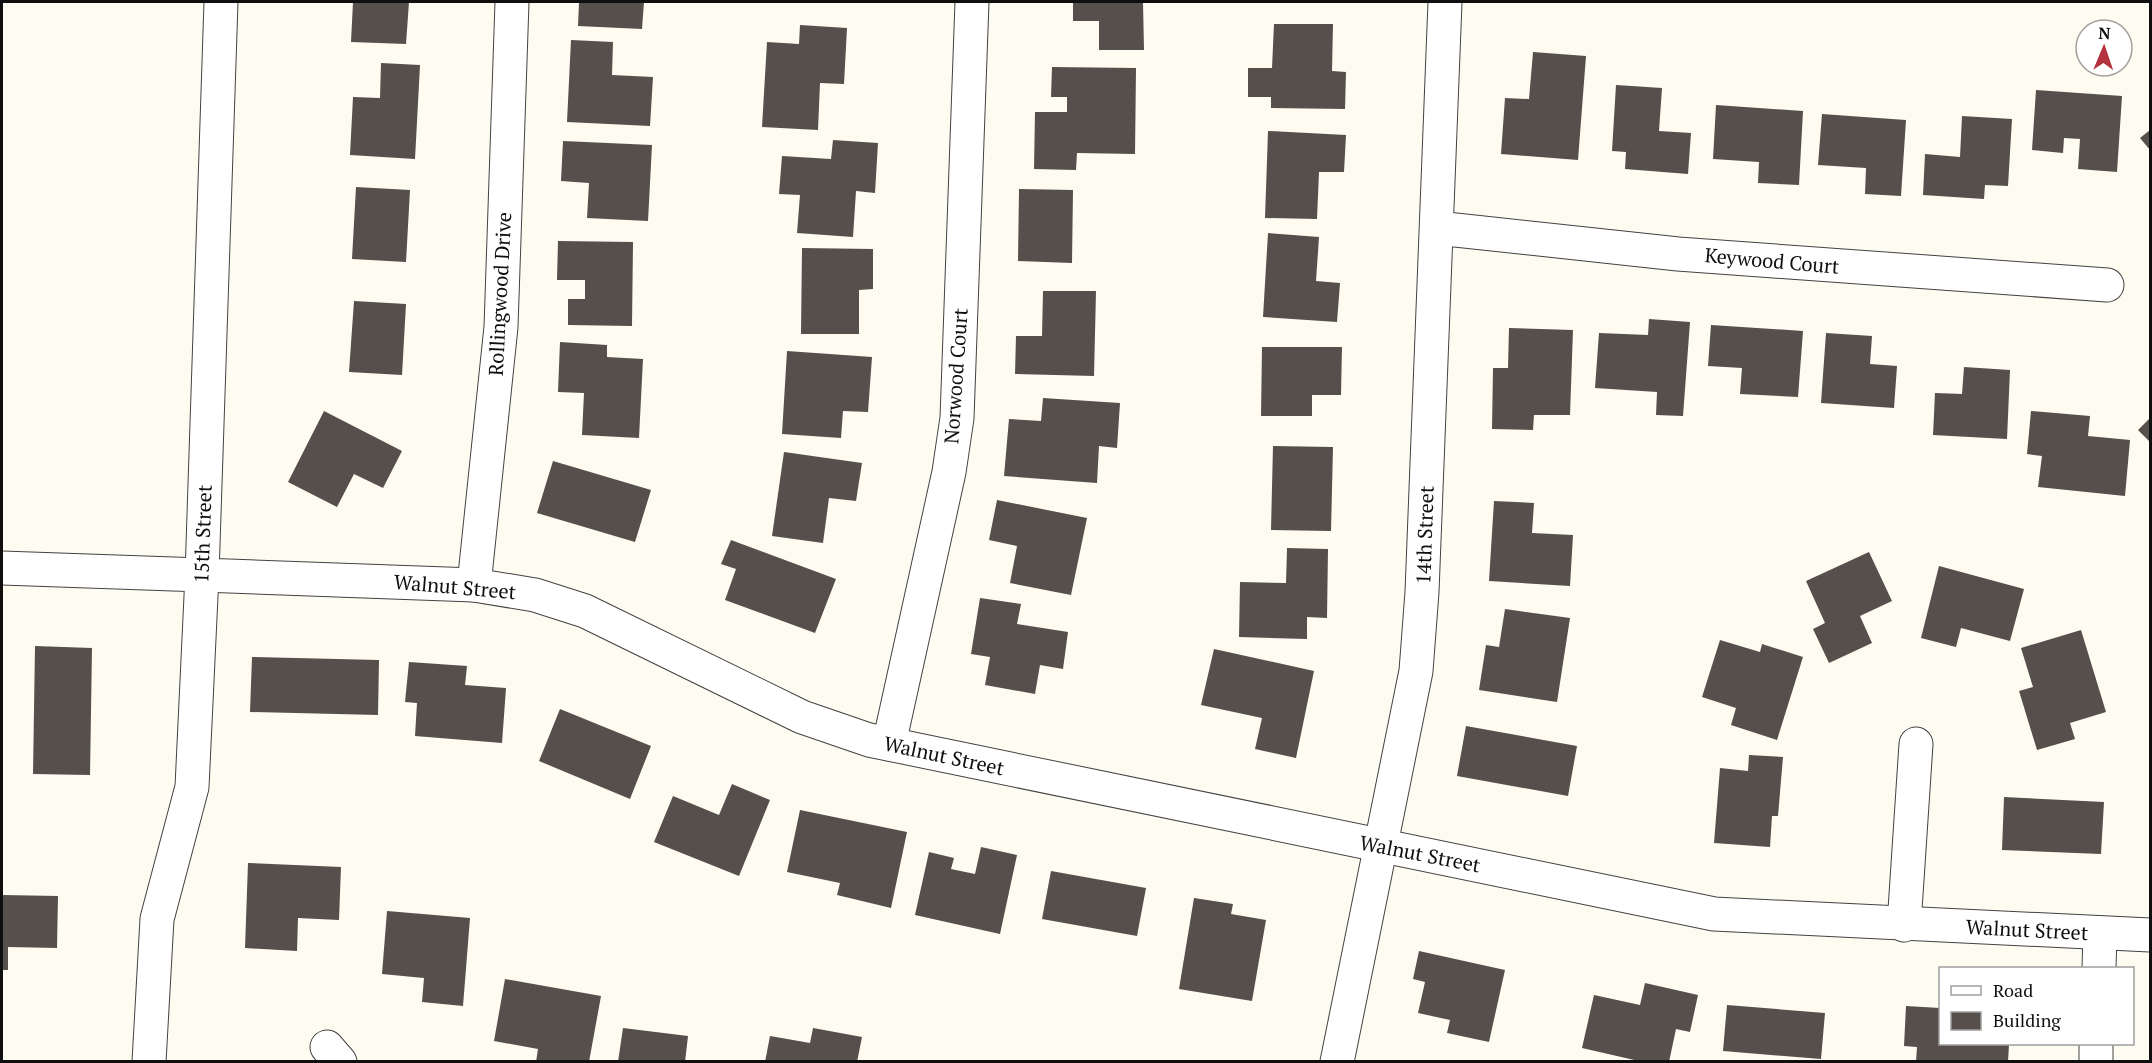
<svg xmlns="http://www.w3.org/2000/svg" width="2152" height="1063" font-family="'PT Serif',serif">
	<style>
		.building { fill: #564f4c }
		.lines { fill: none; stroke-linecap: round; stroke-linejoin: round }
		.minor-casing { stroke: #424242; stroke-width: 35 }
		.tertiary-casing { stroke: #424242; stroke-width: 35 }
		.minor { stroke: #fff; stroke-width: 33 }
		.tertiary { stroke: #fff; stroke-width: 33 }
		.labels { text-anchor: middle; stroke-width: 6; stroke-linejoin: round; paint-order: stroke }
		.street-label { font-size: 20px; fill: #0f0f0f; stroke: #fff }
	</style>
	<rect width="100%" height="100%" fill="#fefbf1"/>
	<path class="building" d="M 353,2 L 409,2 L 406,44 L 351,42 Z
		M 579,2 L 644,2 L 642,29 L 578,26 Z
		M 1073,2 L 1143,2 L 1144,50 L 1099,50 L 1099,21 L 1073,21 Z
		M 1274,24 L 1333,24 L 1332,71 L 1346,72 L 1345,109 L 1271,108 L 1271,97 L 1248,97 L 1248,68 L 1272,68 Z
		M 800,25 L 847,28 L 844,84 L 820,83 L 818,130 L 762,127 L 767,42 L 799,44 Z
		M 571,40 L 613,42 L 612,75 L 653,77 L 650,126 L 567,122 Z
		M 1533,52 L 1586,56 L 1578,160 L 1501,154 L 1505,98 L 1529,99 Z
		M 381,63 L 420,65 L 415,159 L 350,155 L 353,97 L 380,98 Z
		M 1052,67 L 1136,68 L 1135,154 L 1077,153 L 1076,170 L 1034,169 L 1035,112 L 1067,112 L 1067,97 L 1051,97 Z
		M 1616,85 L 1662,88 L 1659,131 L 1691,133 L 1688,174 L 1625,169 L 1626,152 L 1612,151 Z
		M 2036,90 L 2122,96 L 2117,172 L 2078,169 L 2080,139 L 2064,138 L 2063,153 L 2032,150 Z
		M 1716,105 L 1803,111 L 1799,185 L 1758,183 L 1759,162 L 1713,159 Z
		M 1822,114 L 1906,120 L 1901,196 L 1865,194 L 1866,168 L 1818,165 Z
		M 1962,116 L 2012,119 L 2008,186 L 1985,185 L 1984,199 L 1923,195 L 1925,154 L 1960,157 Z
		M 2150,130 L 2150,150 L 2140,138 Z
		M 1268,131 L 1346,135 L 1344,172 L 1319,172 L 1317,219 L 1265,218 Z
		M 833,140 L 878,143 L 875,193 L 856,191 L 853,237 L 797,233 L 800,195 L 779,194 L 782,156 L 831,159 Z
		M 563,141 L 652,145 L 648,221 L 587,218 L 589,183 L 561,181 Z
		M 356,187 L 410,190 L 406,262 L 352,259 Z
		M 1019,189 L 1073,190 L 1072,263 L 1018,261 Z
		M 1268,233 L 1319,237 L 1316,281 L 1340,283 L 1337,322 L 1263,317 Z
		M 558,241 L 633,242 L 632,326 L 568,325 L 568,299 L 585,299 L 585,280 L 557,280 Z
		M 802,248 L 873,249 L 873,289 L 859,290 L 859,334 L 801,334 Z
		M 1043,291 L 1096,291 L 1094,376 L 1015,374 L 1016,336 L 1042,336 Z
		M 354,301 L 406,304 L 402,375 L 349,372 Z
		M 1649,319 L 1690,322 L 1683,416 L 1656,415 L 1657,392 L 1595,388 L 1599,333 L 1648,335 Z
		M 1711,325 L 1803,331 L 1798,397 L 1740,394 L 1742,368 L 1708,366 Z
		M 1509,328 L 1573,330 L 1570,415 L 1534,415 L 1533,430 L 1492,429 L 1493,368 L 1508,368 Z
		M 1826,333 L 1872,336 L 1870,364 L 1897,366 L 1894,408 L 1821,403 Z
		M 560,342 L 607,345 L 607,357 L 643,359 L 639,438 L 582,435 L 584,393 L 558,392 Z
		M 1262,347 L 1342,347 L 1341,395 L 1312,395 L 1312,416 L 1261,416 Z
		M 787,351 L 872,357 L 868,412 L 843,411 L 841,438 L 782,434 Z
		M 1964,367 L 2010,370 L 2007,439 L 1933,435 L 1935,393 L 1962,394 Z
		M 1043,398 L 1120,403 L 1117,448 L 1099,446 L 1097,483 L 1004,476 L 1009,419 L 1041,421 Z
		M 324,411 L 402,451 L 383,488 L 354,474 L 337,507 L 288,482 Z
		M 2031,411 L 2090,416 L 2088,436 L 2130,440 L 2125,496 L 2038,487 L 2042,456 L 2027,454 Z
		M 2150,418 L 2150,442 L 2138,430 Z
		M 1273,446 L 1333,447 L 1331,531 L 1271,530 Z
		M 784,452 L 862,463 L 856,501 L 829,498 L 823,543 L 772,536 Z
		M 553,461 L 651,490 L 635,542 L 537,513 Z
		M 997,500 L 1087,518 L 1071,595 L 1010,583 L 1017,546 L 989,540 Z
		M 1494,501 L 1534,503 L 1532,533 L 1573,535 L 1570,586 L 1489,581 Z
		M 731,540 L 836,579 L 815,633 L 725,600 L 736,569 L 721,564 Z
		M 1287,548 L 1328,549 L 1327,618 L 1307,617 L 1307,639 L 1239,637 L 1240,582 L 1286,583 Z
		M 1869,552 L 1892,601 L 1860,616 L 1872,643 L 1829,663 L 1813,629 L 1825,623 L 1806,581 Z
		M 1939,566 L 2024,589 L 2010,641 L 1961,628 L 1956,647 L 1921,638 Z
		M 980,598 L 1021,604 L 1017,624 L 1068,632 L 1063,669 L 1040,665 L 1035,694 L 985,685 L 990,657 L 971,654 Z
		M 1505,609 L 1570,618 L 1557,702 L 1479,690 L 1486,645 L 1499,647 Z
		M 2081,630 L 2106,712 L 2070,723 L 2075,739 L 2037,750 L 2019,691 L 2033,687 L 2021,648 Z
		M 1720,640 L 1760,652 L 1762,644 L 1803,657 L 1777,740 L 1731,725 L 1736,708 L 1702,697 Z
		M 35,646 L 92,648 L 90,775 L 33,774 Z
		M 1214,649 L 1314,671 L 1296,758 L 1255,749 L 1262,718 L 1201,705 Z
		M 252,657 L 379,660 L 378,715 L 250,712 Z
		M 409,662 L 467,666 L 465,685 L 506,688 L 502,743 L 415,736 L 417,703 L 405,702 Z
		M 560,709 L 651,746 L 630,799 L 539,761 Z
		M 1466,726 L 1577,746 L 1568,796 L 1457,776 Z
		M 1749,755 L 1783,757 L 1778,816 L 1772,816 L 1770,847 L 1714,843 L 1720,768 L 1748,771 Z
		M 732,784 L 770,800 L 739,876 L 654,842 L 673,796 L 719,815 Z
		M 2004,797 L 2104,802 L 2101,854 L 2002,850 Z
		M 800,810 L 907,832 L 891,908 L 837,895 L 840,883 L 787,872 Z
		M 981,847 L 1017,855 L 1000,934 L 915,915 L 929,852 L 954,858 L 951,869 L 975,874 Z
		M 248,863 L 341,867 L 339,920 L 298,918 L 297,951 L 245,948 Z
		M 1051,871 L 1146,888 L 1137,936 L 1042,919 Z
		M 2,895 L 58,896 L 57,948 L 8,947 L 8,970 L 2,970 Z
		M 1194,898 L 1233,904 L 1231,914 L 1266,920 L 1252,1001 L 1179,989 Z
		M 387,911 L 470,918 L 463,1006 L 422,1002 L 424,978 L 382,974 Z
		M 1419,951 L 1505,970 L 1489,1042 L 1447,1033 L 1450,1020 L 1418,1013 L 1425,982 L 1413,979 Z
		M 505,979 L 601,996 L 589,1062 L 536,1062 L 538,1049 L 494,1041 Z
		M 1645,983 L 1698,995 L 1690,1032 L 1676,1029 L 1669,1062 L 1643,1062 L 1582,1048 L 1594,995 L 1640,1005 Z
		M 1727,1005 L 1825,1013 L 1821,1059 L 1723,1051 Z
		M 1906,1006 L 1940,1008 L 1940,1044 L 2009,1044 L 2008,1062 L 1916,1062 L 1917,1047 L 1904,1046 Z
		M 623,1028 L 688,1036 L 685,1062 L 618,1062 Z
		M 813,1028 L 862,1037 L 857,1062 L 765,1062 L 770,1036 L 810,1043 Z"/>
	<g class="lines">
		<defs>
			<path id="minor" d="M 1437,228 L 1678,254 L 2107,285
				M 2,568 L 202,575 L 192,787 L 157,919 L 149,1062
				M 474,585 L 501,327 L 512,2
				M 889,744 L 949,472 L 957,418 L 972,2
				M 1904,925 L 1916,744
				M 2099,968 L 2100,933
				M 327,1047 L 340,1062
				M 1337,1062 L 1416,671 L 1422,592 L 1445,2
				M 2096,1062 L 2096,1044"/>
			<path id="tertiary" d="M 221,2 L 202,575 L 474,585 L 535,595 L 585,611 L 802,717 L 869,740 L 1714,914 L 2150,935"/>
		</defs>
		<use href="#minor" class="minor-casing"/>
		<use href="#tertiary" class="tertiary-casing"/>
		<use href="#minor" class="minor"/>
		<use href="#tertiary" class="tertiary"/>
	</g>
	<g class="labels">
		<g class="street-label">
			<text transform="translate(1772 261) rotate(5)" y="7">Keywood Court</text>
			<text transform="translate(500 294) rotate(-87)" y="7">Rollingwood Drive</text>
			<text transform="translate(956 376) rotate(-86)" y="7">Norwood Court</text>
			<text transform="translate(203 534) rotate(-88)" y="7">15th Street</text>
			<text transform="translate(1425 535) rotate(-88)" y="7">14th Street</text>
			<text transform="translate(455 587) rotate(5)" y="7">Walnut Street</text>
			<text transform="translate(944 756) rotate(12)" y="7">Walnut Street</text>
			<text transform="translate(1420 854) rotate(11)" y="7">Walnut Street</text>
			<text transform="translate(2027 930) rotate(3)" y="7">Walnut Street</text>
		</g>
	</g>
	<rect width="2152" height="1063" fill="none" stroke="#0f0f0f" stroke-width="6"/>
	<rect x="1939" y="967" width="195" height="78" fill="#ffffff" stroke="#9f9f9f" stroke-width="1.5"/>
	<rect x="1951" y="986" width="30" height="9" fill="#ffffff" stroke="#9f9f9f" stroke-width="1.5"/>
	<text x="1993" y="997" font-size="18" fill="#0f0f0f">Road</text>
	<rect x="1951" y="1012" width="30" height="18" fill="#564f4c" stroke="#9f9f9f" stroke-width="1.5"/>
	<text x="1993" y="1027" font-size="18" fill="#0f0f0f">Building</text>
	<g transform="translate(2104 48) rotate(2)"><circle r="28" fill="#ffffff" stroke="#9f9f9f" stroke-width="1.5"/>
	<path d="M0-4.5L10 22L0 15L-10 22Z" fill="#b3323e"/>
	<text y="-9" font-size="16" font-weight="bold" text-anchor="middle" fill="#0f0f0f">N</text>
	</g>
</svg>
